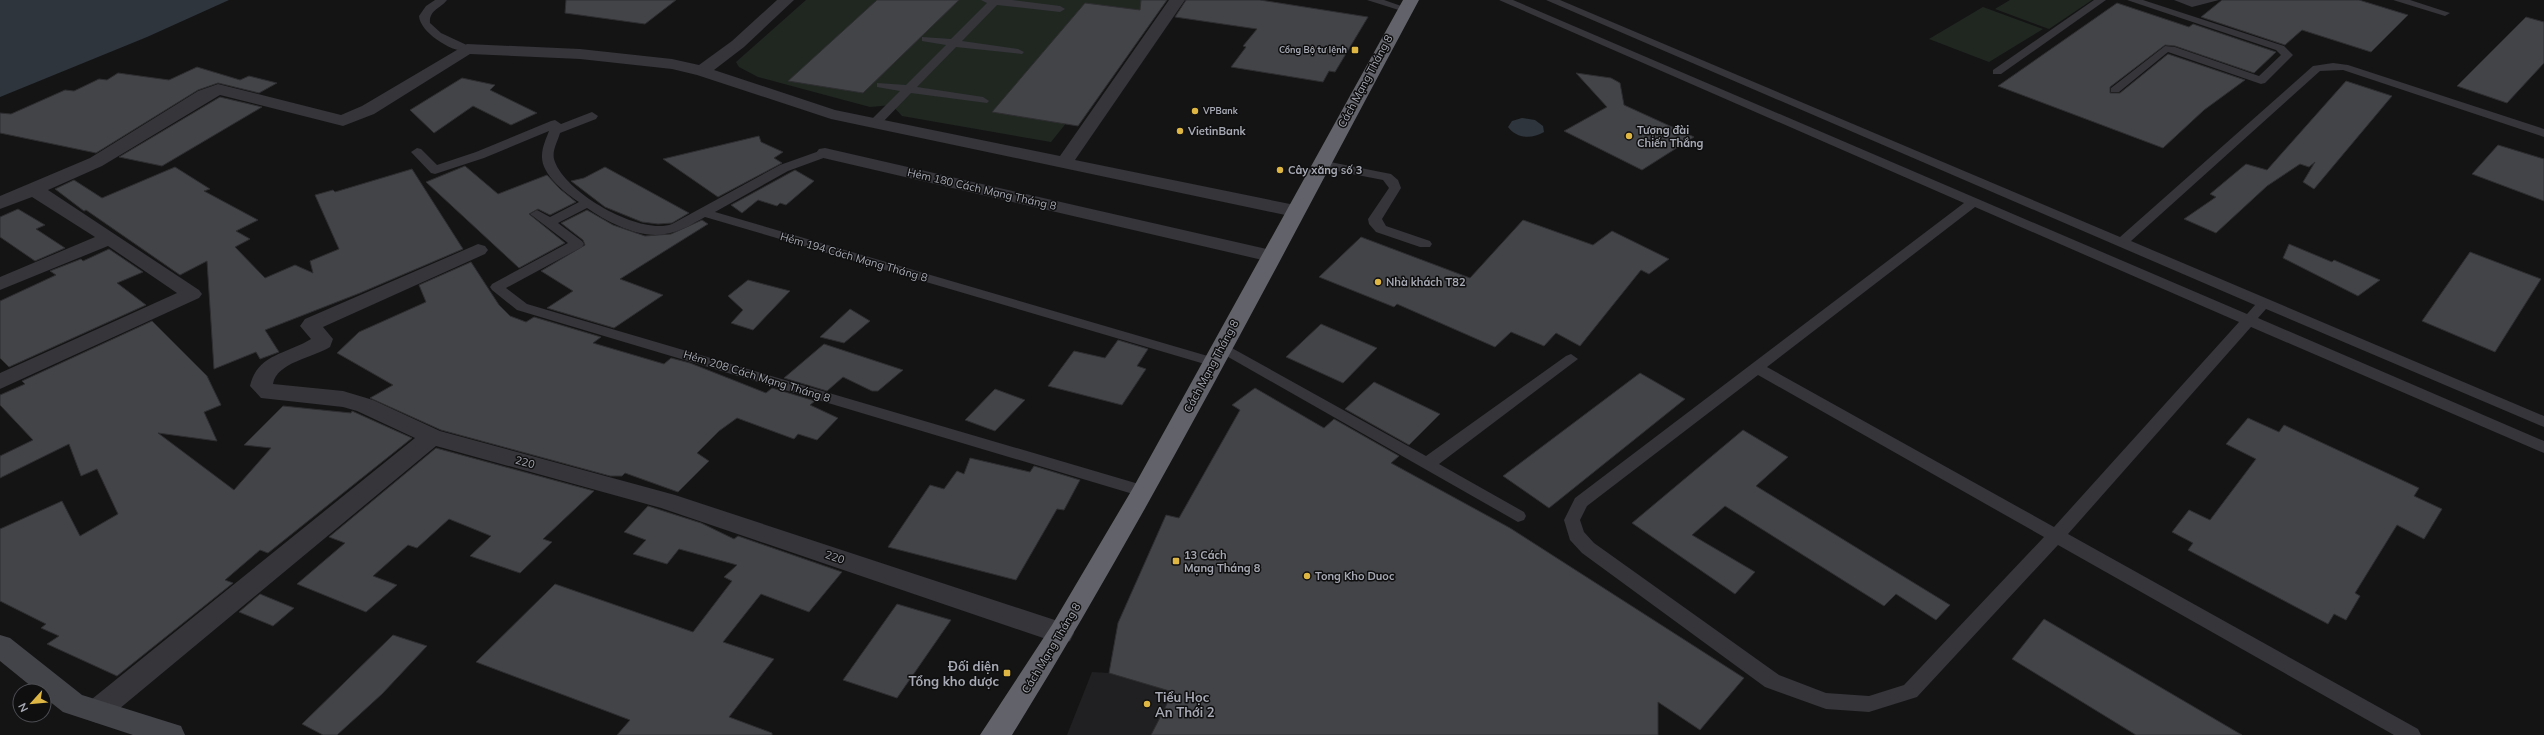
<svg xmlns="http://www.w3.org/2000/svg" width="2544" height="735" font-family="Mulish,sans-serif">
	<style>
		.built { fill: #202022 }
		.green { fill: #202721 }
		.water { fill: #2e353c }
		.building { fill: #434448; stroke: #2e2e31 }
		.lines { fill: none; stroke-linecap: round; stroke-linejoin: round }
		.lane { fill: #35353a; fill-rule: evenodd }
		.street { fill: #35353a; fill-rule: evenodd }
		.secondary { fill: #434449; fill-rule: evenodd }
		.highway { fill: #62636a; fill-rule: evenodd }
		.poi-dot { fill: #deb643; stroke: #0f0f10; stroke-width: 1.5 }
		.labels { text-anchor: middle; stroke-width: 3; stroke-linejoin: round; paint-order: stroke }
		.far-poi-label { font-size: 9px; font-weight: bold; fill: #a7aab4; stroke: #0f0f10; text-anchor: end }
		.street-label { font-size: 11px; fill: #a7aab4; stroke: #0f0f10 }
		.poi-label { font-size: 11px; font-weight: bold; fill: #a7aab4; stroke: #0f0f10; text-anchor: start }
		.near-poi-label { font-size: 13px; font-weight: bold; fill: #a7aab4; stroke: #0f0f10; text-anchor: end }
	</style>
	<rect width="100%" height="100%" fill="#141415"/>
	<path class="built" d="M 1092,672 L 1109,673 L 1322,735 L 1067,735 Z"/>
	<path class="green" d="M 806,0 L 1165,0 L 1051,142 L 902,116 L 892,105 L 870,107 L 758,77 L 739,67 L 736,62 Z
		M 2010,0 L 2092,0 L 2049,29 L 1995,9 Z
		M 1983,7 L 2043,29 L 1989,62 L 1929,39 Z"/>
	<path class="water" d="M 0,0 L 229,0 L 147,37 L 0,97 Z
		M 1522,118 L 1535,120 L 1543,126 L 1544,132 C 1532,139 1517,139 1508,127 L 1512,121 Z"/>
	<path class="building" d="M 566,0 L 676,0 L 645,24 L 565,13 Z
		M 877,0 L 959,0 L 863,93 L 788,81 Z
		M 1141,0 L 1167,0 L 1078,126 L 992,112 L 1085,3 L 1140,10 Z
		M 1186,0 L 1260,0 L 1368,17 L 1335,72 L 1329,71 L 1323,82 L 1231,67 L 1246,47 L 1243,46 L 1257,29 L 1175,17 Z
		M 2222,0 L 2359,0 L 2408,15 L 2371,52 L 2302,30 L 2285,45 L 2201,17 Z
		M 2117,3 L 2189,27 L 2193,24 L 2276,52 L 2254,73 L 2175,46 L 2165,45 L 2110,87 L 2110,93 L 2120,93 L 2168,54 L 2245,80 L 2204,110 L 2163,148 L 1998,86 Z
		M 2526,17 L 2544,22 L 2544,63 L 2507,103 L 2457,86 Z
		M 197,67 L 240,80 L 249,76 L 277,83 L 259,93 L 218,83 L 198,90 L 96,153 L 0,133 L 0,113 L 11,114 L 65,90 L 74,91 L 99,79 L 107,80 L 118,73 L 169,80 Z
		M 1576,73 L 1611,78 L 1620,83 L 1624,105 L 1694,137 L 1642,170 L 1564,131 L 1607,107 Z
		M 462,78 L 495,85 L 490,90 L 537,113 L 511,125 L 473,106 L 434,133 L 410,110 Z
		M 2346,81 L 2392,96 L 2314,189 L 2303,182 L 2315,162 L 2309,167 L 2300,164 L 2267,186 L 2216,233 L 2184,219 L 2216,197 L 2210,194 L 2246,164 L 2267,170 Z
		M 220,97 L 262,107 L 162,166 L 119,157 Z
		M 759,136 L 761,142 L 783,152 L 774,158 L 782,163 L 718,197 L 663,159 Z
		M 2498,145 L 2544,159 L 2544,201 L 2472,174 Z
		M 465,166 L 498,194 L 547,175 L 560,189 L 576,202 L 550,215 L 538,209 L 529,214 L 565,243 L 519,268 L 426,182 Z
		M 175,167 L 210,189 L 204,191 L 258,220 L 236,231 L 250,239 L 235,247 L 265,278 L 295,265 L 313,273 L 310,261 L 339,249 L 315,195 L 333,190 L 335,192 L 412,169 L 463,249 L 360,293 L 265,330 L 279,352 L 260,359 L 256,352 L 214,369 L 207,261 L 180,275 L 86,210 L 84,211 L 55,189 L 74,180 L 102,198 Z
		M 605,167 L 689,213 L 672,223 L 658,224 L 642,222 L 605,207 L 571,181 L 584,178 Z
		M 795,170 L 814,181 L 786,205 L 780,203 L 777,206 L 758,200 L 742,213 L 731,205 Z
		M 18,209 L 45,225 L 36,229 L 65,248 L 35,261 L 0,237 L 0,217 Z
		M 587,210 L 613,225 L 645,236 L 671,234 L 702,220 L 708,224 L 620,279 L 663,295 L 614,328 L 547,308 L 573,291 L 541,271 L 585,245 L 583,240 L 561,223 Z
		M 1523,220 L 1593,245 L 1612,231 L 1669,259 L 1649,274 L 1641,270 L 1580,346 L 1556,333 L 1544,346 L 1511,332 L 1495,347 L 1397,304 L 1394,307 L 1319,277 L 1361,237 L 1470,278 Z
		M 2289,244 L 2332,262 L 2334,260 L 2380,280 L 2358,296 L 2283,258 Z
		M 109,249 L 143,272 L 117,283 L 146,305 L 9,367 L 0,358 L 0,301 L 56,275 L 50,271 L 81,259 L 83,261 Z
		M 2470,252 L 2541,279 L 2495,352 L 2422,321 Z
		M 471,262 L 499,305 L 510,316 L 526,322 L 534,317 L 601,337 L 593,343 L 664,364 L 671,358 L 690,363 L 766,393 L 772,388 L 815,401 L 810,405 L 838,418 L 817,440 L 798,434 L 794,439 L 737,418 L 719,431 L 697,453 L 709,461 L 678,492 L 625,473 L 622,476 L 610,476 L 441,430 L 370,398 L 393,385 L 337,353 L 359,332 L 426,302 L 419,285 Z
		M 748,280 L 790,291 L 753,330 L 731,323 L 743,310 L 728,296 Z
		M 850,309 L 870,321 L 844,343 L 820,337 Z
		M 152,321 L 207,376 L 221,405 L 204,412 L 217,441 L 158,433 L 234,490 L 271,448 L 244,445 L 283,406 L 351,413 L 352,411 L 412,438 L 268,553 L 260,550 L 225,580 L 233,583 L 117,676 L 47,644 L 59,636 L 41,628 L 46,624 L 0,601 L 0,529 L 62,501 L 80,536 L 118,514 L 97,469 L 81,476 L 69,444 L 0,478 L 0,456 L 33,440 L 0,405 L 0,395 L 25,384 L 22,381 Z
		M 1321,324 L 1377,348 L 1343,383 L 1286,357 Z
		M 1118,340 L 1148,349 L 1137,366 L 1146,369 L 1122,405 L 1048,386 L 1074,351 L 1105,358 Z
		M 824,344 L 903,370 L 878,391 L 872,391 L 843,377 L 827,391 L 784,378 Z
		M 1640,373 L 1685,399 L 1549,508 L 1503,476 Z
		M 1374,382 L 1440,414 L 1409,445 L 1345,409 Z
		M 1255,388 L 1324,428 L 1334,419 L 1399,456 L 1391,463 L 1510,528 L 1744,678 L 1700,730 L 1658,702 L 1658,735 L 1151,735 L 1173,692 L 1109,673 L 1118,623 L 1166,515 L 1179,518 L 1240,410 L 1232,405 Z
		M 995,389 L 1025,400 L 995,431 L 965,420 Z
		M 2248,418 L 2279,432 L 2284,425 L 2419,488 L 2414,496 L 2442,509 L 2424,539 L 2397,525 L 2355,593 L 2360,596 L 2346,620 L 2334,614 L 2328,624 L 2188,550 L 2193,543 L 2172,532 L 2189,510 L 2210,520 L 2256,459 L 2226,444 Z
		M 1743,430 L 1788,457 L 1756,486 L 1950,605 L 1936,620 L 1896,594 L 1884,606 L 1725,506 L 1692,535 L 1755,572 L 1735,594 L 1632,523 Z
		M 436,448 L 594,491 L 543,539 L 552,542 L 520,573 L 470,556 L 491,536 L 449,519 L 417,548 L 408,545 L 373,576 L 397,585 L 366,612 L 297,584 L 345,543 L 329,537 Z
		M 970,458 L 1030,472 L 1034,466 L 1080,480 L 1064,510 L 1057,509 L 1016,580 L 888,547 L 930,485 L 944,489 L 957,471 L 964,474 Z
		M 648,506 L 701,523 L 734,539 L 738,536 L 842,572 L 809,612 L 761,594 L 723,642 L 774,659 L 729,717 L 772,733 L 772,735 L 617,735 L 630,720 L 476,662 L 555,584 L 693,632 L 732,581 L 724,577 L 737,565 L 679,549 L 667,564 L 633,554 L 646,540 L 624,532 Z
		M 260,594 L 294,608 L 273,626 L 239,612 Z
		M 897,604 L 951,620 L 897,698 L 843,680 Z
		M 2044,619 L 2242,735 L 2136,735 L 2012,659 Z
		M 393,635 L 427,646 L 382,694 L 337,735 L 323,735 L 302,724 Z"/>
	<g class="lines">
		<path class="lane" d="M 435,0 L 447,0 C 440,9 429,10 430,23 L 441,33 L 471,47 L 471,51 C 455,55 420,33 419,16 L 426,6 Z
			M 981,0 L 1012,0 L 1060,6 L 1065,9 L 1060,12 L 997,5 L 962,41 L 1018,49 L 1024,52 L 1022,54 L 956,47 L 917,87 L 983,97 L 989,101 L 987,103 L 911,93 L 879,126 L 871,126 L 871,120 L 900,91 L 877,87 L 877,83 L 906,85 L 946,45 L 922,41 L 922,37 L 951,39 L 987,3 Z
			M 1367,0 L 1384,0 L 1410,9 L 1405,12 Z
			M 1499,0 L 1513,0 L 2247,314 L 2255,305 L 1546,0 L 1560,0 L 2120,237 L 2313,66 L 2333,63 L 2348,65 L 2544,129 L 2544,137 L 2343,70 L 2320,71 L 2131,241 L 2544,416 L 2544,427 L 2266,309 L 2258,318 L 2544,441 L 2544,453 L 2251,327 L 2068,534 L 2418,729 L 2421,735 L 2394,735 L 2058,545 L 1917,697 L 1869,712 L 1826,709 L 1765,687 L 1582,553 L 1570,540 L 1564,520 L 1575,498 L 1964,203 ZM 1975,207 L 2239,322 L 2054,527 L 1767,367 ZM 1758,375 L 2044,537 L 1904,685 L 1869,696 L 1826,693 L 1779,675 L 1594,543 L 1584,532 L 1580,520 L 1587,506 Z
			M 2094,0 L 2106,0 L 2001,74 L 1993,74 L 1993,70 Z
			M 2127,0 L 2143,0 L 2284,46 L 2293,55 L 2265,83 L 2261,84 L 2168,52 L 2119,92 L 2111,92 L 2111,88 L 2165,46 L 2175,47 L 2259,76 L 2281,55 L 2276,50 Z
			M 2174,0 L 2219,0 L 2192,7 Z
			M 2393,0 L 2410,0 L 2450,13 L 2445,16 Z
			M 592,112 L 598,116 L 596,119 L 560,133 C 558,141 552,150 554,159 C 563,192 640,236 672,224 L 780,165 L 825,149 L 829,150 L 831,153 L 829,156 L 788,171 L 715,212 L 1218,359 L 1220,362 L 1213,367 L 1208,365 L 705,217 C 692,224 680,232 665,234 C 640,239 607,222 587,208 L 558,223 L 582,241 L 584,244 L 582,247 L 506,288 L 527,304 L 1149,487 L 1151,491 L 1149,495 L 1143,497 L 517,310 L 492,290 L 490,287 L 492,284 L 568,243 L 530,214 L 537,210 L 550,217 L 579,202 C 565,193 541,174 542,156 C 542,147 546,139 549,131 L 484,158 L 435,174 L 431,173 L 411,152 L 417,148 L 421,149 L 437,165 L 476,152 L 551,121 L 555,120 L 561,124 Z
			M 1320,160 L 1391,174 L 1398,180 L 1401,188 L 1382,219 L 1386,226 L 1430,241 L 1432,244 L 1430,247 L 1420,247 L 1376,232 L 1369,224 L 1368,219 L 1389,188 L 1383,180 L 1316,167 L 1314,164 Z
			M 1221,342 L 1426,456 L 1566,356 L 1571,354 L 1578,359 L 1439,464 L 1524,512 L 1526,516 L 1524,520 L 1518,522 L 1216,350 L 1214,347 Z"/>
		<path class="street" d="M 777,0 L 794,0 L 744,47 L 714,70 L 835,110 L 1060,156 L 1169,0 L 1185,0 L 1075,160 L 1295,205 L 1302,207 L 1305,211 L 1302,215 L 1295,217 L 831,119 L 697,75 L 672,69 L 580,59 L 470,54 L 374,114 L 343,126 L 220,95 L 102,166 L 48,190 L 199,290 L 202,294 L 199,298 L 0,389 L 0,373 L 177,293 L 108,246 L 0,290 L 0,277 L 95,237 L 32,197 L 0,209 L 0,196 L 90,158 L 198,91 L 218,84 L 341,115 L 362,106 L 467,44 L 580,49 L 672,59 L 699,65 L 732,41 Z
			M 825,148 L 1271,250 L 1278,252 L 1281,256 L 1278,260 L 1271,262 L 819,157 L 816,153 L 819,149 Z
			M 478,244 L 485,246 L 488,250 L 485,254 L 323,327 L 333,339 L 330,347 C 313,358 277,362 273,384 L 343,391 L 373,400 L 440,431 L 675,495 L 1070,625 L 1074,633 L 1070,641 L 1061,644 L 661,508 L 436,446 L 107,719 L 97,723 L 87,719 L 83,711 L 87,703 L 415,438 L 357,411 L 343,407 L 261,398 L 250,386 C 257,354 287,354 311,339 L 300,326 L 305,319 Z"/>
		<path class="secondary" d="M 0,635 L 10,638 L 82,695 L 181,726 L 185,735 L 133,735 L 63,712 L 44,697 L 44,691 L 37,691 L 0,661 Z"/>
		<path class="highway" d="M 1403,0 L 1419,0 C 1286,247 1159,497 1012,735 L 980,735 L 1052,625 L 1133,488 Z"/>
	</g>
	<g class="poi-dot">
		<rect x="1351" y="46" width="8" height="8" rx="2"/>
		<circle cx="1195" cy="111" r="4"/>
		<circle cx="1180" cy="131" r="4"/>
		<circle cx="1629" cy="136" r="4"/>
		<circle cx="1280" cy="170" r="4"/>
		<circle cx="1378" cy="282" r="4"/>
		<rect x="1172" y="557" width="8" height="8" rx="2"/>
		<circle cx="1307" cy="576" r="4"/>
		<rect x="1003" y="669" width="8" height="8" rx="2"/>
		<circle cx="1147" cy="704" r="4"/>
	</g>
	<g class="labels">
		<g class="far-poi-label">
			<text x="1347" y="53">Cổng Bộ tư lệnh</text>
			<text x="1203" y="114" text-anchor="start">VPBank</text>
		</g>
		<g class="street-label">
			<text transform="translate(1365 81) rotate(-62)" y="4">Cách Mạng Tháng 8</text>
			<text transform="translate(982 189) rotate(13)" y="4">Hẻm 180 Cách Mạng Tháng 8</text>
			<text transform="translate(854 257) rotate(16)" y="4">Hẻm 194 Cách Mạng Tháng 8</text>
			<text transform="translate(1211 366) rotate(-62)" y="4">Cách Mạng Tháng 8</text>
			<text transform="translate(757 376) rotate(17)" y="4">Hẻm 208 Cách Mạng Tháng 8</text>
			<text transform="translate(525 462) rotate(15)" y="4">220</text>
			<text transform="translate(835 557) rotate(19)" y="4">220</text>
			<text transform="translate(1051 648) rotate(-59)" y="4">Cách Mạng Tháng 8</text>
		</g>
		<g class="poi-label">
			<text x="1637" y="134">Tượng đài<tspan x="1637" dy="13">Chiến Thắng</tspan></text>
			<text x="1188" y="135">VietinBank</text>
			<text x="1288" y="174">Cây xăng số 3</text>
			<text x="1386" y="286">Nhà khách T82</text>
			<text x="1184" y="559">13 Cách<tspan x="1184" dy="13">Mạng Tháng 8</tspan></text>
			<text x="1315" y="580">Tong Kho Duoc</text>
		</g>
		<g class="near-poi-label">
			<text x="999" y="671">Đối diện<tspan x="999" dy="15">Tổng kho dược</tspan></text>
			<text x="1155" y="702" text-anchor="start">Tiểu Học<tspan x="1155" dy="15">An Thới 2</tspan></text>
		</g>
	</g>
	<g transform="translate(32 703) rotate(243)"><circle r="19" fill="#0f0f10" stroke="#4c4d52"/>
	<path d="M0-3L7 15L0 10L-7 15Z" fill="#deb643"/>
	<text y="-6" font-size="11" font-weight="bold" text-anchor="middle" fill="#a7aab4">N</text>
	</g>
</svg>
